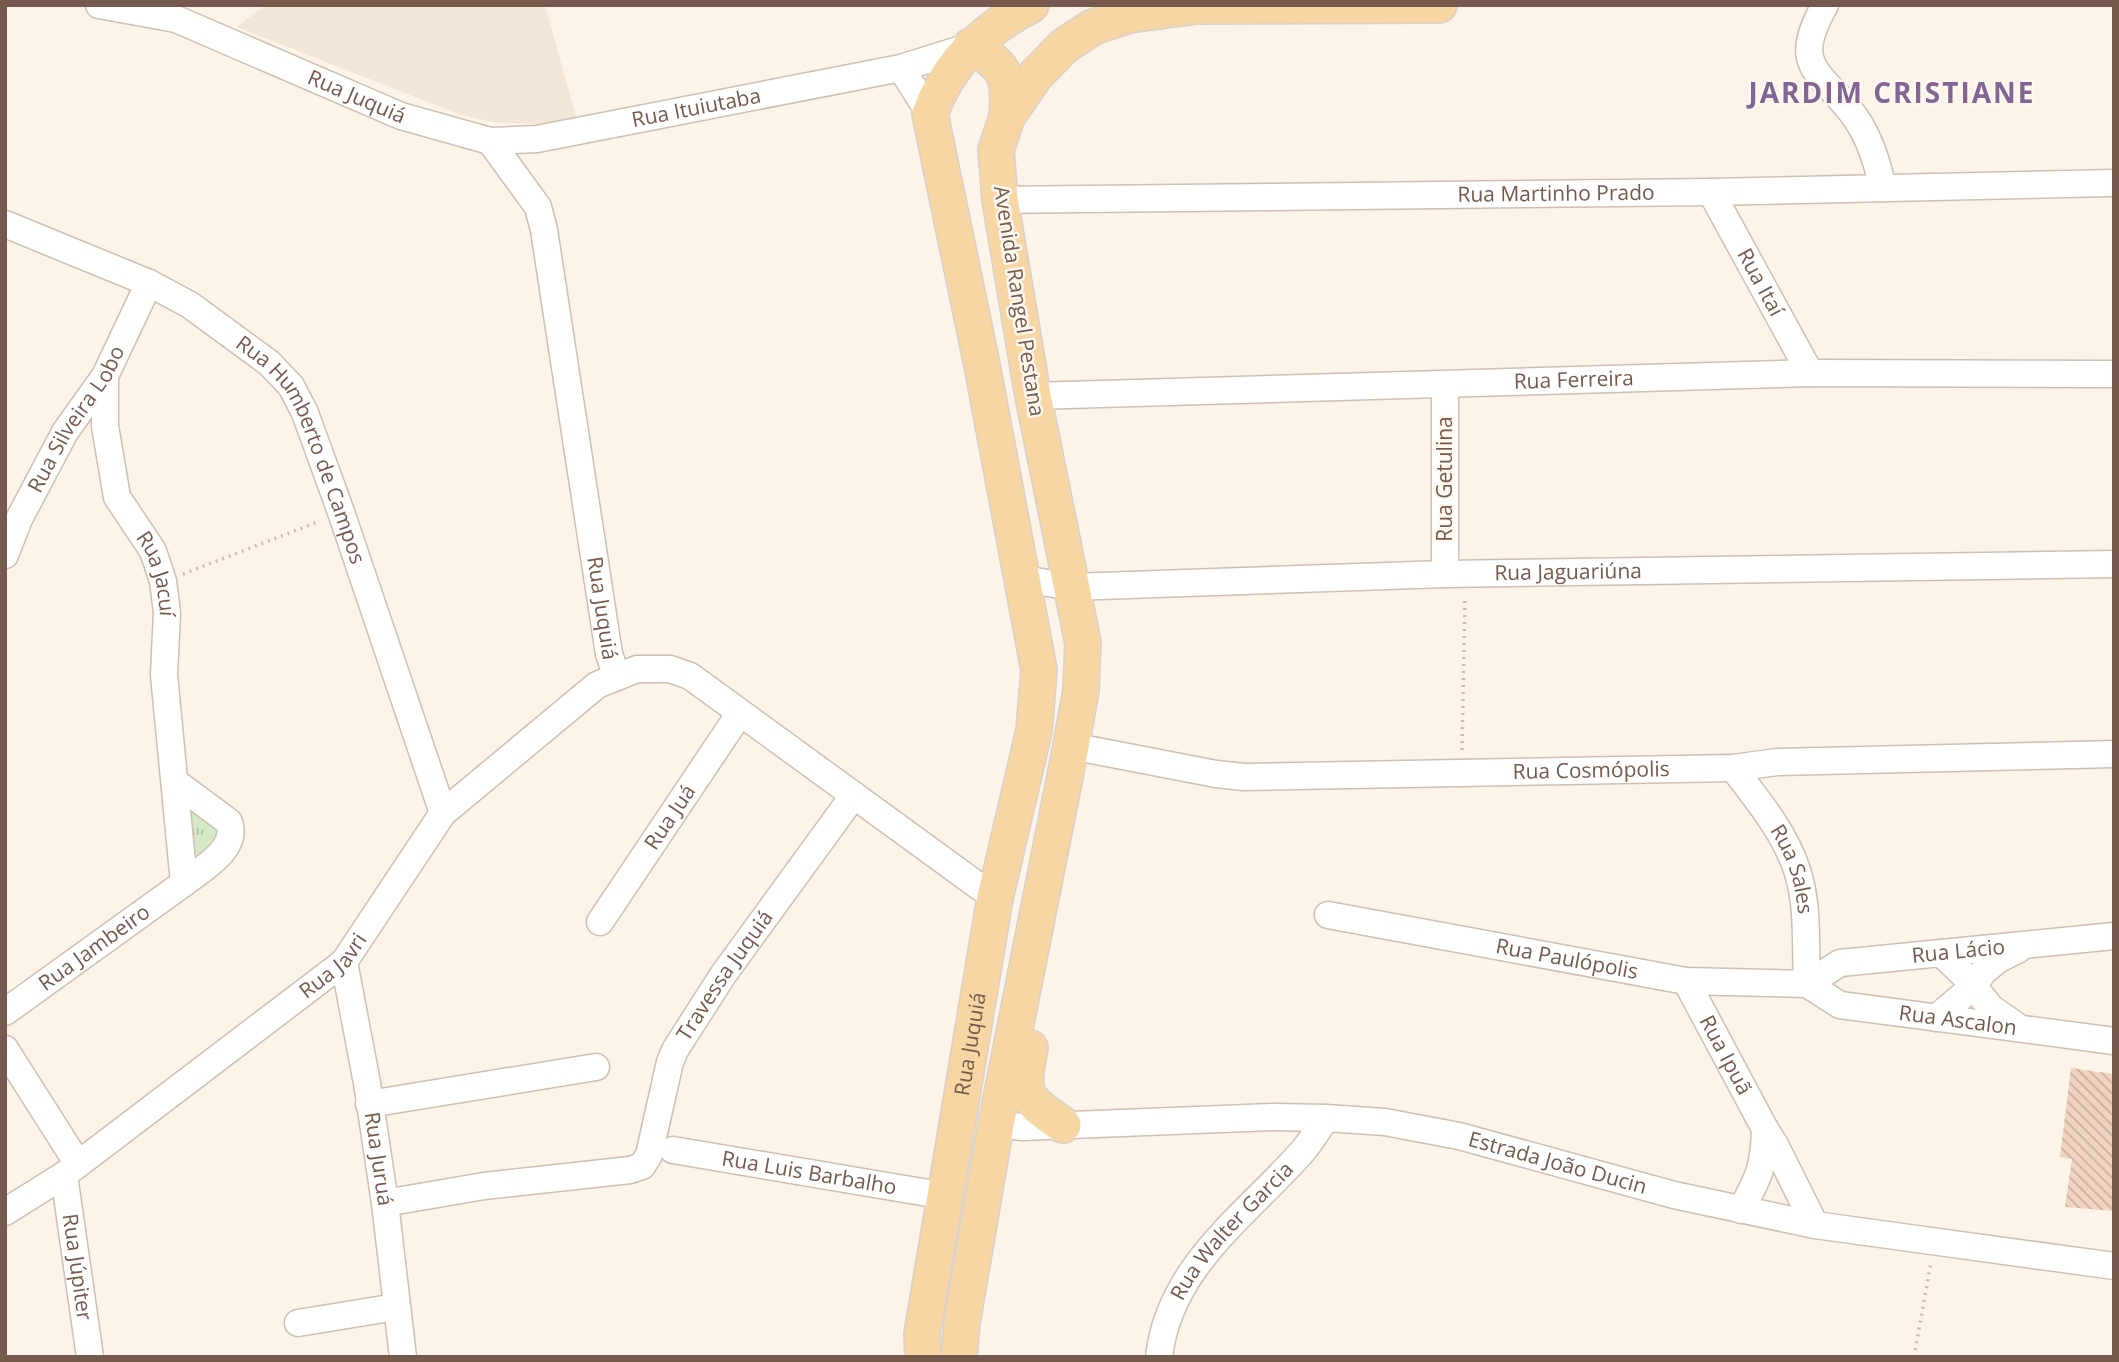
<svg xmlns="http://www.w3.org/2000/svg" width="2119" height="1362" font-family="'Open Sans',sans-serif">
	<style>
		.residential { fill: #f4e6d7 }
		.park { fill: url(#park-tufts) }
		.building { fill: url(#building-back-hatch) }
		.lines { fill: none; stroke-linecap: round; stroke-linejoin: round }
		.minor-casing { stroke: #d0beb1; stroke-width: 29 }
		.major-casing { stroke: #d9d1cd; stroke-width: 38 }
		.path { stroke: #d6b6a4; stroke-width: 3.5; stroke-dasharray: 2 5; stroke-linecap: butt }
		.minor { stroke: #fff; stroke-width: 26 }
		.major { stroke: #f8d6a4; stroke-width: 35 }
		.labels { text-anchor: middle; stroke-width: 5; stroke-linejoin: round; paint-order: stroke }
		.street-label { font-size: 21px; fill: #765a4d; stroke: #fff8f0 }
		.district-label { font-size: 28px; font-weight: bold; letter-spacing: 2px; fill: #816592; stroke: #fff8f0 }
	</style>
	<defs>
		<pattern id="park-tufts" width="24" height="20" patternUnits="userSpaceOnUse" patternTransform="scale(1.75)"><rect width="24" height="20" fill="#d6eac7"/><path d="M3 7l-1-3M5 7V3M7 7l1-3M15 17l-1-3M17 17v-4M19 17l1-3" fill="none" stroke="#b2c1a4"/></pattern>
		<pattern id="building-back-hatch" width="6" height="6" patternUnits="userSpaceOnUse" patternTransform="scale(1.75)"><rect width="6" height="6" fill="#f1d3c1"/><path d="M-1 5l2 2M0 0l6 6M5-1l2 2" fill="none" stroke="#c8ae9f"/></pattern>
	</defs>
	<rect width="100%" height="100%" fill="#fcf4e9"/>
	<path class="residential" d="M 265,5 L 545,5 L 577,120 L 539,124 L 498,123 L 461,115 L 237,27 Z"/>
	<path class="park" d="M 190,809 L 215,823 L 219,839 L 196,859 Z"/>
	<path class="building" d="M 2071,1068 L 2114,1074 L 2114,1211 L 2065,1207 L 2072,1159 L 2060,1157 Z"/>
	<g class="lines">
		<defs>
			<g id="minor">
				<path id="s1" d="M 99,5 L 176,19 L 401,116 L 490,141 L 537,139 L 901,68 L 971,46"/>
				<path d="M 1825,5 C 1789,69 1821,70 1855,117 C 1870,138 1877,163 1883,188"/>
				<path d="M 901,68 L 930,114"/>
				<path id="s2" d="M 490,141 L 538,207 L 544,230 L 609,654 L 617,677"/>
				<path id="s3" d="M 1711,192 L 1810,373"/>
				<path id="s4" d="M 1000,200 L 1711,192 L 2114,183"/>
				<path id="s5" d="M 5,224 L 149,283 L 190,305 L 269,363 L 291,386 L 305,413 L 341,512 L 443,813"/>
				<path id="s6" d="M 105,376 L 105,426 L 117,497 L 153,551 L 163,581 L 167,613 L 164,675 L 184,883"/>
				<path id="s7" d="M 1033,396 L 1810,373 L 2114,374"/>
				<path id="s8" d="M 5,555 L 19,519 L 65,432 L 105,376 L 149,283"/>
				<path d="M 1445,574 L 1445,385"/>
				<path id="s9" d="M 1023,579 L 1072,587 L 1445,574 L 2114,564"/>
				<path id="s10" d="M 1071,746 L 1216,774 L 1244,777 L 1733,768 L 1777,762 L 2114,754"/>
				<path id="s11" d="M 1733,768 C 1757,799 1785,833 1797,870 C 1809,906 1805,947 1807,984"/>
				<path id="s12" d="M 1328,915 L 1686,981 L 1807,984"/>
				<path id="s13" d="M 600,922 L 740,713"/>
				<path d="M 1941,953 L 1966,977 L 1991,1008 L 2018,1027"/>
				<path id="s14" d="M 344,962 L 367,1083 L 385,1203 L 403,1357"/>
				<path id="s15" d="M 1686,981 L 1765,1129 L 1775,1145 L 1815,1225"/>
				<path id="s16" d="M 1807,984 L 1840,1005 L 2114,1041"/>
				<path id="s17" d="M 1807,984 L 1840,963 L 2114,936"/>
				<path id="s18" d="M 5,1012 L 184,883 C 202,869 239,849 229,822 L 175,782"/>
				<path d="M 1936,1018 L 1974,986 L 1983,972 L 1999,959 L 2019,949"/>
				<path d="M 5,1049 L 78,1164"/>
				<path d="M 369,1104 L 596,1067"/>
				<path id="s19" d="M 996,1124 L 1022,1127 L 1272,1117 L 1326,1118 L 1385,1122 L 1459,1136 L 1674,1195 L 1815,1225 L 2114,1266"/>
				<path id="s20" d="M 673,1150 L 946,1196"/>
				<path id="s21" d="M 64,1175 L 90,1357"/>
				<path id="s22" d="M 385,1203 L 484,1186 L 630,1170 L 642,1166 L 649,1155 L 670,1062 L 675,1050 L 723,975 L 854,795"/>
				<path d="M 1741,1210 C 1759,1177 1764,1167 1765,1129"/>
				<path id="s23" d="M 5,1212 L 64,1175 L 344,962 L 443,813 L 597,685 L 637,669 L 670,669 L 690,676 L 995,898"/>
				<path d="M 298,1323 L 396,1307"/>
				<path id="s24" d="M 1159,1357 C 1169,1267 1246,1215 1301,1153 C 1311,1142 1318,1129 1326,1118"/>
			</g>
			<g id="major">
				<path d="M 971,46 C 1007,67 1010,77 1007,117"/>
				<path d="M 1030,1048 C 1020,1096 1025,1098 1063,1125"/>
				<path id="s25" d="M 923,1357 L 922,1334 L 995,898 L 1034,731 L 1039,670 L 982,365 L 930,114 C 947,65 984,29 1031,5"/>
				<path d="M 959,1357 L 962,1323 L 996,1124 L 1071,746 L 1081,690 L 1083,643 L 1033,396 L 1000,200 L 996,150 L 1007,117 L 1035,76 L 1064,46 L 1093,27 L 1129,15 L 1196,6 L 1439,5"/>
			</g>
		</defs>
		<use href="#minor" class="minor-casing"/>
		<use href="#major" class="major-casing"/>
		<path class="path" d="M 183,574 L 320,521
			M 1462,750 L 1465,597
			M 1914,1357 L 1931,1262"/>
		<use href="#minor" class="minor"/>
		<use href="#major" class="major"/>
	</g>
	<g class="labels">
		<g class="street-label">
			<text dy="7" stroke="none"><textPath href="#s1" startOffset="275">Rua Juquiá</textPath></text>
			<text dy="7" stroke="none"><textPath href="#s1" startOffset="625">Rua Ituiutaba</textPath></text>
			<text dy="7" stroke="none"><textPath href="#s4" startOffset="556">Rua Martinho Prado</textPath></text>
			<text dy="7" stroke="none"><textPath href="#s3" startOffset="103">Rua Itaí</textPath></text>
			<text transform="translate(1019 301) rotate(81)" y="7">Avenida Rangel Pestana</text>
			<text dy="7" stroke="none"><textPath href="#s7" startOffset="541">Rua Ferreira</textPath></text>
			<text dy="7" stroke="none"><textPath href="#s8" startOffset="154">Rua Silveira Lobo</textPath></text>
			<text dy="7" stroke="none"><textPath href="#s5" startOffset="392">Rua Humberto de Campos</textPath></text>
			<text transform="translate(1445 479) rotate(-90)" y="7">Rua Getulina</text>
			<text dy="7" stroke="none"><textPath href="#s9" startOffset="546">Rua Jaguariúna</textPath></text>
			<text dy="7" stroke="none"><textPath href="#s6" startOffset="210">Rua Jacuí</textPath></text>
			<text dy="7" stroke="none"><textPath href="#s2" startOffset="488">Rua Juquiá</textPath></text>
			<text dy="7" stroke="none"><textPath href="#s10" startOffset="523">Rua Cosmópolis</textPath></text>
			<text dy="7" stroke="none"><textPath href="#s13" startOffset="126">Rua Juá</textPath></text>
			<text dy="7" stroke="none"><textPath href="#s11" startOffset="119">Rua Sales</textPath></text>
			<text dy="7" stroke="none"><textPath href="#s18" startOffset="110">Rua Jambeiro</textPath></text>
			<text dy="7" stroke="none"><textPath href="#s17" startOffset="158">Rua Lácio</textPath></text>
			<text dy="7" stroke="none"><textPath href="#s12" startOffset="243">Rua Paulópolis</textPath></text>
			<text dy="7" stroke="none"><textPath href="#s23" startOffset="411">Rua Javri</textPath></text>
			<text dy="7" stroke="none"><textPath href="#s22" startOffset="471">Travessa Juquiá</textPath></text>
			<text dy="7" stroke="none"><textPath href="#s16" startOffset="158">Rua Ascalon</textPath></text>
			<text dy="7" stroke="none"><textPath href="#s25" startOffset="317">Rua Juquiá</textPath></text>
			<text dy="7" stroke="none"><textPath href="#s15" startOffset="84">Rua Ipuã</textPath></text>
			<text dy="7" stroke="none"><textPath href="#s14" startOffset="200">Rua Juruá</textPath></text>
			<text dy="7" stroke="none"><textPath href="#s19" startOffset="567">Estrada João Ducin</textPath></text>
			<text dy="7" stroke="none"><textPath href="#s20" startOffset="138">Rua Luis Barbalho</textPath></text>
			<text dy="7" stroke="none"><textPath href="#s24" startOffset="149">Rua Walter Garcia</textPath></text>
			<text dy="7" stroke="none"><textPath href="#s21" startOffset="93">Rua Júpiter</textPath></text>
		</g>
		<g class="district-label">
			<text x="1892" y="103">JARDIM CRISTIANE</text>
		</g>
	</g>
	<rect width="2119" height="1362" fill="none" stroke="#765a4d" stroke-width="14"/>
</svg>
